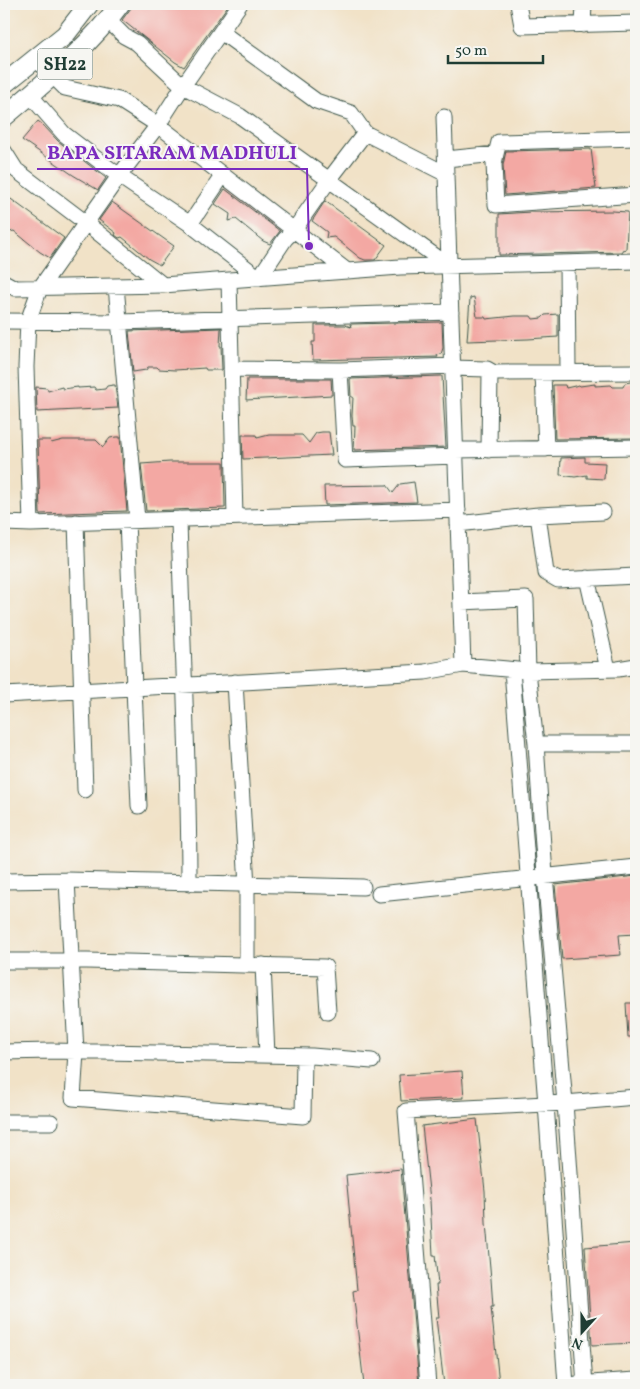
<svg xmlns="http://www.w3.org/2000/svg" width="640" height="1389" font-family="Vollkorn,serif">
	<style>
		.building { fill: #f3a8a3 }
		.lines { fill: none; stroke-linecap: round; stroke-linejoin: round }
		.minor-casing { stroke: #3e564a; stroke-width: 17 }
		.major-casing { stroke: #3e564a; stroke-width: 21 }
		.minor { stroke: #fff; stroke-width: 15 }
		.major { stroke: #fff; stroke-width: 19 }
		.labels { text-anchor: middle; stroke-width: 4; stroke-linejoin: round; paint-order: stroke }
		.shield { fill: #f6f6f2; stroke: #60746d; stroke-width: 1 }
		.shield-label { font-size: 18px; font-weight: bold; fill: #1f3d34 }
		.leader { fill: none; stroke: #7b2cbf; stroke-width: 2 }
		.callout-dot { fill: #7b2cbf; stroke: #f6f6f2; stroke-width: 2 }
		.callout-label { font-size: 20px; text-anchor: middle; font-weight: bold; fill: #7b2cbf; stroke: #f6f6f2; stroke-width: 4; stroke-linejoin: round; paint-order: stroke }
	</style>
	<rect width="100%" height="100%" fill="#f6f6f2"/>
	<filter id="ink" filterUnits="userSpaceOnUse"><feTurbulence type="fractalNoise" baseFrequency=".02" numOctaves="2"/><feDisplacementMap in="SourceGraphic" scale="10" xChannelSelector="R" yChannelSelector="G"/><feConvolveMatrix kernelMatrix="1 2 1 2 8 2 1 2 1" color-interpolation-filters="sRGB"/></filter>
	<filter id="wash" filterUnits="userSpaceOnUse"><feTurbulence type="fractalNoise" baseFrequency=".0096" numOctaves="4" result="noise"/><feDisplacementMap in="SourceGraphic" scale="20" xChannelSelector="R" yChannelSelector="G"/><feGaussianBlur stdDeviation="1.12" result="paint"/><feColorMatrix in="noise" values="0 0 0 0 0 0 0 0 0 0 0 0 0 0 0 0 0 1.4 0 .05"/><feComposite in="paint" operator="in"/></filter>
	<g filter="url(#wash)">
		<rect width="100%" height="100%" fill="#f1e2c7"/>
		<g id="blocks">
			<path class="building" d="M 134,4 L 229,4 L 184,67 L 175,62 L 122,20 Z
				M 38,121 L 43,125 L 58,141 L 106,178 L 98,190 L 73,175 L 22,140 Z
				M 591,149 L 596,188 L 505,195 L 503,165 L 506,151 Z
				M 225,189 L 280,231 L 270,244 L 263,241 L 236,219 L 229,221 L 230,214 L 215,204 Z
				M 4,194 L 64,238 L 50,258 L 40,252 L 14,231 L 6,233 L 7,226 L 4,223 Z
				M 325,201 L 386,245 L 375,260 L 365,260 L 360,258 L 334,237 L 326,238 L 327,232 L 312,221 Z
				M 112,202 L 174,246 L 160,265 L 149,259 L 122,237 L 119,238 L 115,235 L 116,233 L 99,220 Z
				M 612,211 L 628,212 L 626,249 L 622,250 L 622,252 L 499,255 L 499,214 L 531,212 Z
				M 474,297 L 477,317 L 485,317 L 486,319 L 515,316 L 531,316 L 533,319 L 542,318 L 545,315 L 558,314 L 558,337 L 528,339 L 467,341 L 470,298 Z
				M 442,322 L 443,348 L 441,354 L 437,355 L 438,357 L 313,360 L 312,342 L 315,342 L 315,325 L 345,325 L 351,327 L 350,324 Z
				M 221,328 L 220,346 L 221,346 L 222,370 L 206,370 L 205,368 L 175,370 L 159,369 L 157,367 L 148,367 L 146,370 L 133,372 L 129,331 Z
				M 442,376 L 446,447 L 354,450 L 355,426 L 353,426 L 352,416 L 353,397 L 351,397 L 350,379 Z
				M 247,379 L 331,379 L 332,395 L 246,400 Z
				M 636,381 L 636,438 L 555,439 L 553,385 L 565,385 L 566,388 L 579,385 L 580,386 L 595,384 L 595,386 L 611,385 L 613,387 L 623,387 L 625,383 Z
				M 113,385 L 115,385 L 118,408 L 37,412 L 36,387 L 47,388 L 48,391 L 62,387 L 63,389 L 78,387 L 78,388 L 94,387 L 96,390 L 105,389 L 107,386 Z
				M 322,432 L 329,432 L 332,455 L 243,459 L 242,435 L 256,435 L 257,438 L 269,435 L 302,435 L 309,443 L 316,433 Z
				M 116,437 L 120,437 L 127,511 L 40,514 L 38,440 L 50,440 L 51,443 L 63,440 L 96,440 L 103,447 L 110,438 Z
				M 585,457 L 585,462 L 605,463 L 604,479 L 587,478 L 587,475 L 575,477 L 560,475 L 561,458 Z
				M 170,462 L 224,462 L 225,508 L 146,511 L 141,464 Z
				M 414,482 L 417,502 L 325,505 L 324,486 L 387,485 L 393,493 L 400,484 Z
				M 636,876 L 636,934 L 619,935 L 621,955 L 562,959 L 555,885 Z
				M 626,1003 L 636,1003 L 636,1037 L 628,1037 Z
				M 462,1071 L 464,1098 L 401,1101 L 399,1075 Z
				M 477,1119 L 485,1191 L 486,1223 L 491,1279 L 493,1307 L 491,1307 L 499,1383 L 476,1385 L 444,1385 L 436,1318 L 439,1318 L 436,1285 L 438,1285 L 435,1255 L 433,1255 L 430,1200 L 422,1126 Z
				M 401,1169 L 419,1385 L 364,1385 L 353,1291 L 357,1290 L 346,1175 Z
				M 636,1243 L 636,1343 L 592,1345 L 585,1247 Z"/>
		</g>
	</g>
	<g filter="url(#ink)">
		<use href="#blocks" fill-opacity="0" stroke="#3e564a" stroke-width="1"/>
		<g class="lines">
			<defs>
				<path id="minor" d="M 240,4 L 183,86 L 158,125 L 119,176 L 40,288 L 28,321 L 26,367 L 31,524 L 458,510
					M 518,4 L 522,26 L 636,23
					M 107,19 L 124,36 L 137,43 L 183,86 L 240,116 L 449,266
					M 583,25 L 584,4
					M 221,32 L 316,101 L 351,113 L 365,133 L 446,174
					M 36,59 L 65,88 L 119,100 L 158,125 L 347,271
					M 30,95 L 64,134 L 119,176 L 190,224 L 259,278 L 285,239 L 294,230 L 329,180 L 365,133
					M 444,117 L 463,665
					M 4,151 L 16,170 L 86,223 L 163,285
					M 496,154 L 499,142 L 636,138
					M 446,159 L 496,154 L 494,164 L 496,205 L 636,195
					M 190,224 L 223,175
					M 567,263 L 568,372
					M 229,280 L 235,517
					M 4,282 L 15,288 L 163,285 L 400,267 L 636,261
					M 116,286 L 137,520
					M 4,321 L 119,322 L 451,312
					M 452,368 L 487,369 L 494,373 L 636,372
					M 231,369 L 340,370 L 453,366
					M 340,370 L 345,460 L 456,456
					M 543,373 L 546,449
					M 455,450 L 636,447
					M 489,450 L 490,371
					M 538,515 L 546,573 L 558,580 L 636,576
					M 179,519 C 182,641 189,762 189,884
					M 127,521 L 139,806
					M 76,522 L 85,790
					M 4,523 L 31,524
					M 458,524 L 538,515 L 603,512
					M 587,578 L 608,669
					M 461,602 L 526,599 L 528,671 L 536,744 L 545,875 L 565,1103 L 585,1385
					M 512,670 L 546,1104 L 566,1385
					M 235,682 L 247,886 L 247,965
					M 4,695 L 425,672 L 463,665 L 528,671 L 618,669 L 636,666
					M 536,744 L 636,744
					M 4,881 L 67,880
					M 379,894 L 636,867
					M 4,961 L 87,961 L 325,967 L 328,1012
					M 263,965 L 267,1055
					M 4,1052 L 51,1051 L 312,1056 L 372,1061
					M 304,1056 L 303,1116 L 73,1098 L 76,1052 L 67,880 L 363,887
					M 4,1122 L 51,1122
					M 576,1384 L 636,1380
					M 428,1385 L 406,1111 L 565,1103 L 636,1097"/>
				<path id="major" d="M 4,84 L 65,35 L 89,4
					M 4,117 C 45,82 88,48 120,4"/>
			</defs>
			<use href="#minor" class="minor-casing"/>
			<use href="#major" class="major-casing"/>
			<use href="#minor" class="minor"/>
			<use href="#major" class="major"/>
		</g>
	</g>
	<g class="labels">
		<rect class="shield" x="37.5" y="48.5" width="55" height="31" rx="4"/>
		<g class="shield-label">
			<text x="65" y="70">SH22</text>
		</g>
	</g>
	<path class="leader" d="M309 246L307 169H37"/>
	<circle class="callout-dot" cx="309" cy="246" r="5"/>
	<g class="callout-label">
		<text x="172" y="159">BAPA SITARAM MADHULI</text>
	</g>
	<rect width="640" height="1389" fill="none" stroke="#f6f6f2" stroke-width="20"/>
	<g transform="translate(582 1332) rotate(201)" stroke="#f6f6f2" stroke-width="4" paint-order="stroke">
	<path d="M0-4L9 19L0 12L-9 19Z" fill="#1f3d34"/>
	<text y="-8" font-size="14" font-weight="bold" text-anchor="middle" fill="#1f3d34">N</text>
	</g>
	<path d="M448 55v8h95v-8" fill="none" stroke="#1f3d34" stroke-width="2.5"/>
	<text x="455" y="55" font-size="15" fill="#1f3d34" stroke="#f6f6f2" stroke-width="4" paint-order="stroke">50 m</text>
</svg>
